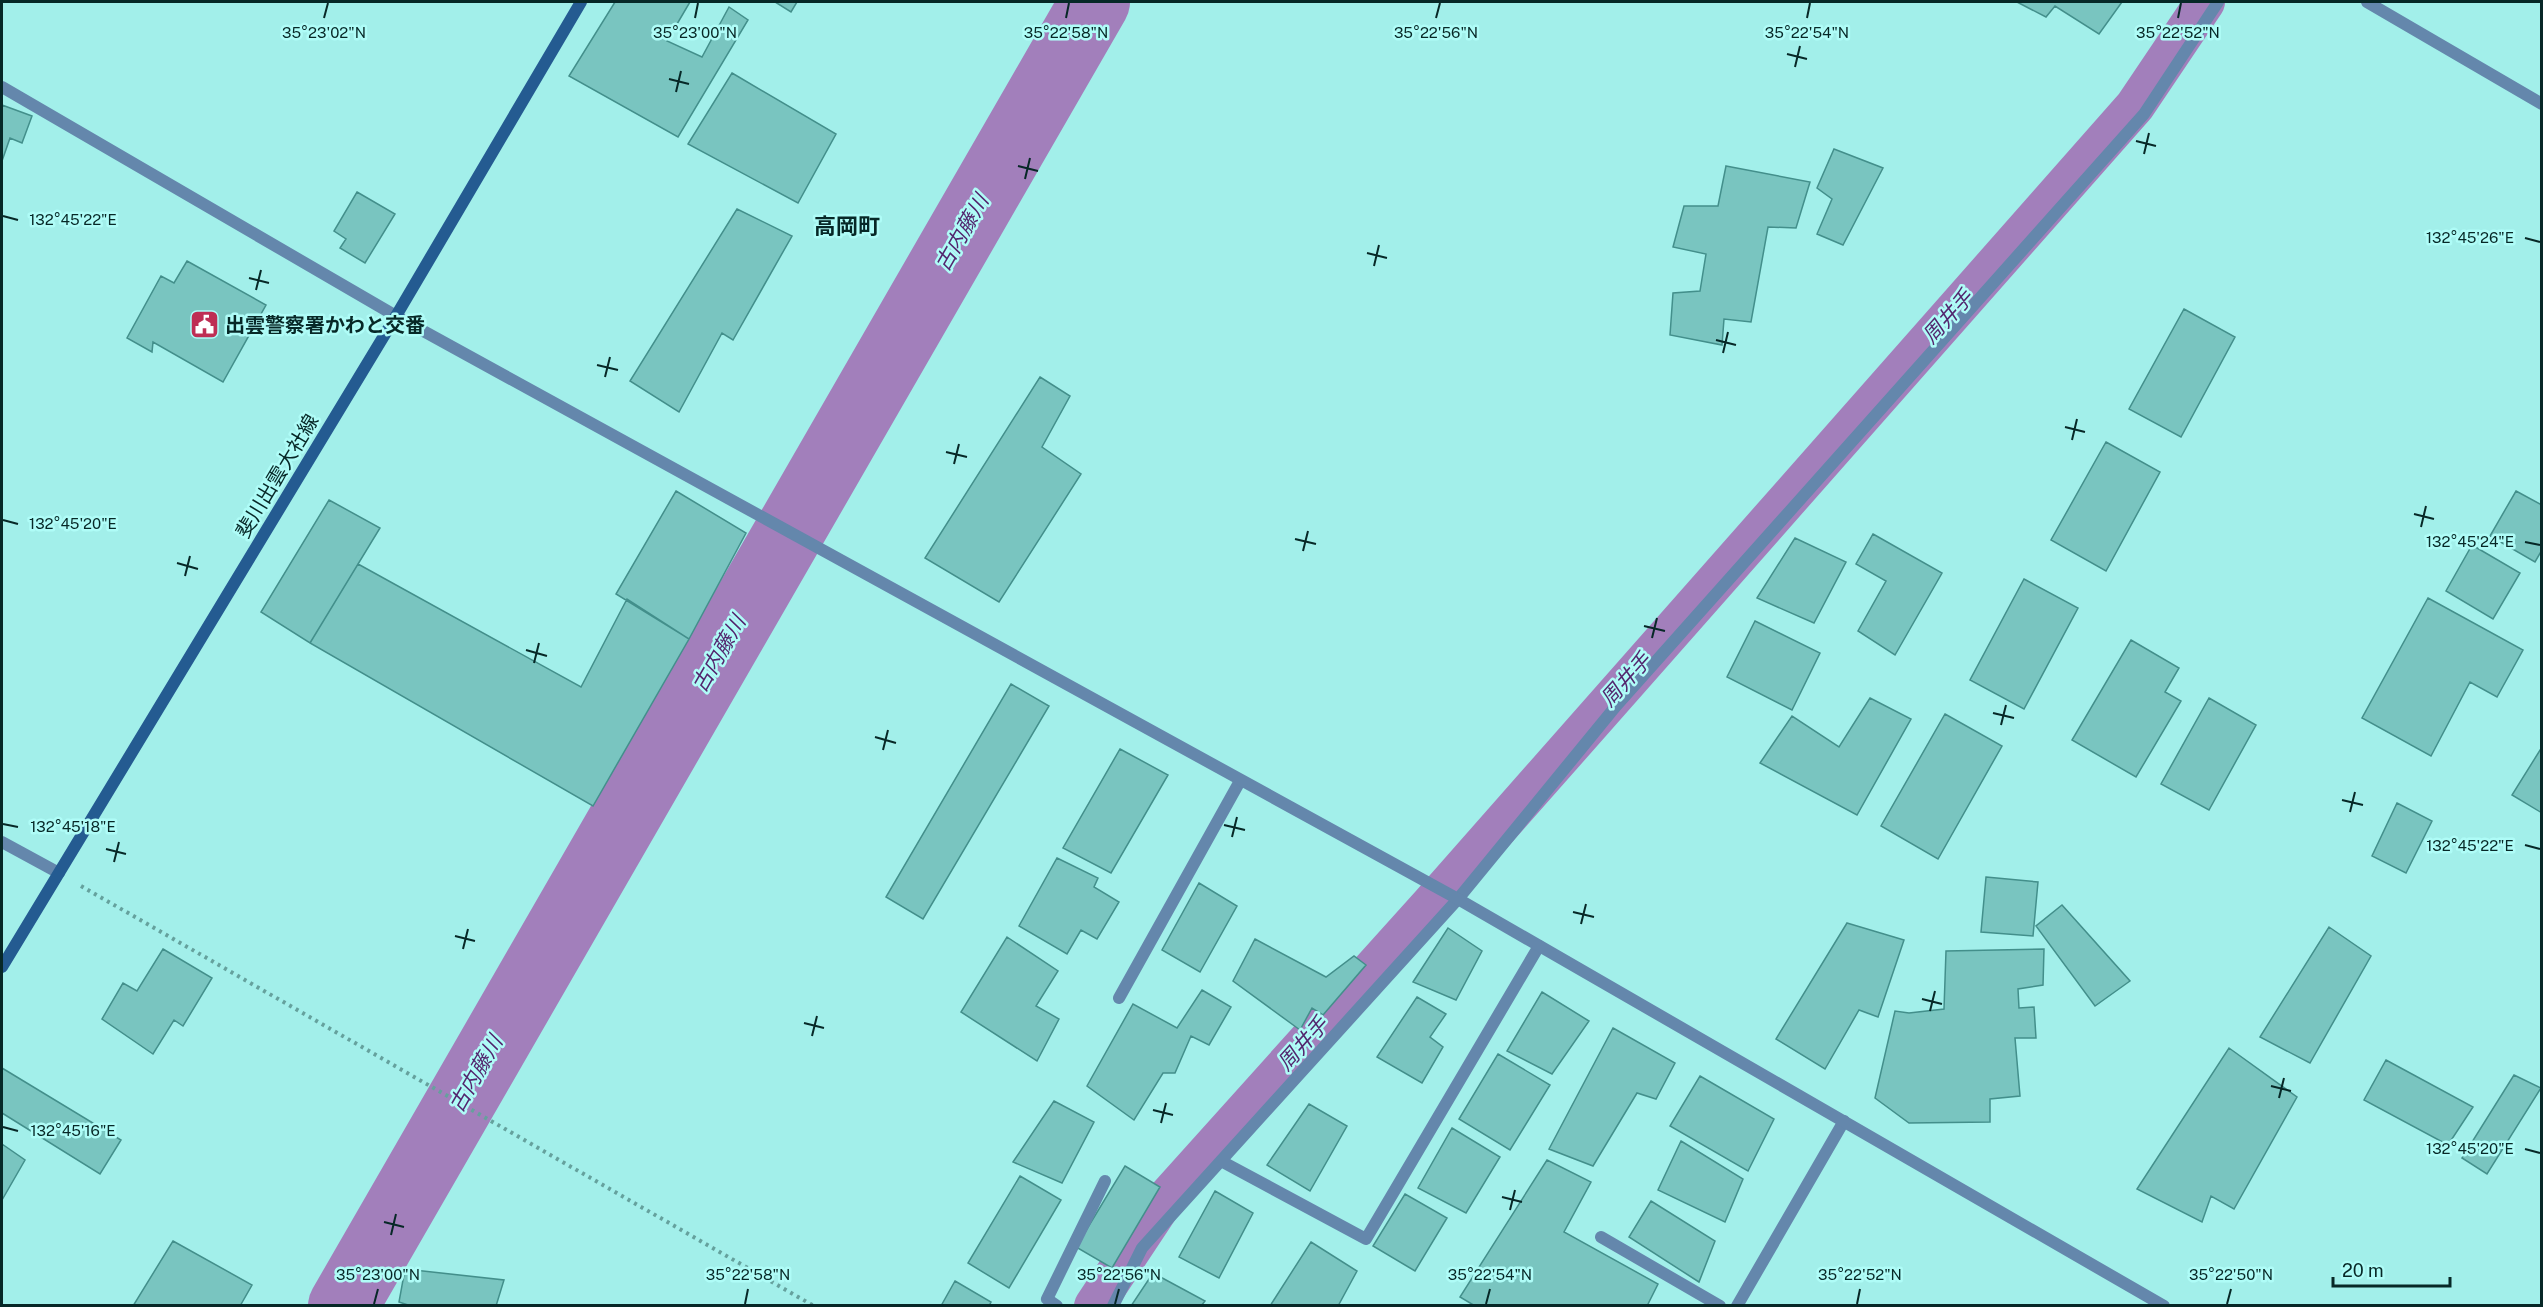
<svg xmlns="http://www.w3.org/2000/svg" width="2543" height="1307" font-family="'Public Sans','Noto Sans JP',sans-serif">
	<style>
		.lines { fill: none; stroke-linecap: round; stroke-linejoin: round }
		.canal { stroke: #a27fbb; stroke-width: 40 }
		.river { stroke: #a27fbb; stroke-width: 70 }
		.building { fill: #79c5c0; stroke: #438f8b; stroke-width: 1.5 }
		.path { stroke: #65a19d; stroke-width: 4; stroke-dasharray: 3 4.5; stroke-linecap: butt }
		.minor { stroke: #6487ac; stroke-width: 12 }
		.tertiary { stroke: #6487ac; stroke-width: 12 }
		.secondary { stroke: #245b91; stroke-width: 12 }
		.ticks { fill: none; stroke: #072827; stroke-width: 2 }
		.labels { text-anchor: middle; stroke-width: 5; stroke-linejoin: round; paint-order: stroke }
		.poi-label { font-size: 20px; font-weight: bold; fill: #072827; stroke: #affcf7; text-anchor: start }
		.street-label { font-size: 20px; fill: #072827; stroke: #affcf7 }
		.water-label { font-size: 21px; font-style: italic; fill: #53266e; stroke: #affcf7 }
		.quarter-label { font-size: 22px; font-weight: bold; fill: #072827; stroke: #affcf7 }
		.ticks-label { font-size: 15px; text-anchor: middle; fill: #072827; stroke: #affcf7; stroke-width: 5; stroke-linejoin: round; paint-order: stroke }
	</style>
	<rect width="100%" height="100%" fill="#a2efea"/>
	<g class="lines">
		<path class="canal" d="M 1094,1306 L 1163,1202 L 1431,904 L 2135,106 L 2205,2"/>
		<path class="river" d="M 343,1306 L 1095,2"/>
	</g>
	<path class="building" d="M 615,2 L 690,2 L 667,41 L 702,57 L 729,7 L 748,20 L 678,137 L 569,76 Z
		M 775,2 L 797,2 L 791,12 Z
		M 2017,2 L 2122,2 L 2099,34 L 2055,6 L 2046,17 Z
		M 732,73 L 836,134 L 798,203 L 688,144 Z
		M 2,105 L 32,116 L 22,143 L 10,138 L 2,161 Z
		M 1834,149 L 1883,168 L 1843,245 L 1817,234 L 1832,199 L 1817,188 Z
		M 1726,166 L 1810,182 L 1796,228 L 1768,227 L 1751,322 L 1724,319 L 1722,345 L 1670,335 L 1673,293 L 1700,291 L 1706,254 L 1673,247 L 1684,206 L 1718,206 Z
		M 357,192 L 395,214 L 365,263 L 340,248 L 346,239 L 334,231 Z
		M 737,209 L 792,236 L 733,340 L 722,333 L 679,412 L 630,381 Z
		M 187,261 L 266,305 L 223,382 L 153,342 L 152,352 L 127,338 L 161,276 L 174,283 Z
		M 2184,309 L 2235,337 L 2181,437 L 2129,409 Z
		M 1040,377 L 1070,396 L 1042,447 L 1081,474 L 999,602 L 925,558 Z
		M 2106,442 L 2160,472 L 2106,571 L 2051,540 Z
		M 676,491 L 746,533 L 689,639 L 616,594 Z
		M 2516,491 L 2542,505 L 2542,550 L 2535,562 L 2490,536 Z
		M 329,500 L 380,528 L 310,643 L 261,612 Z
		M 1873,534 L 1942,573 L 1895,655 L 1858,631 L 1886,581 L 1856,564 Z
		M 1795,538 L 1846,562 L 1814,623 L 1757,598 Z
		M 2472,545 L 2520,573 L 2493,619 L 2446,591 Z
		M 358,564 L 581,687 L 627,599 L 689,639 L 593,806 L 310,643 Z
		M 2024,579 L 2078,608 L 2024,709 L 1970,680 Z
		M 2428,598 L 2523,650 L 2497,697 L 2470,682 L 2431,756 L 2362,718 Z
		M 1755,621 L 1820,653 L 1792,710 L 1727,677 Z
		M 2131,640 L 2179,668 L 2165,692 L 2181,701 L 2136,777 L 2072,740 Z
		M 1011,684 L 1049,706 L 923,919 L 886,897 Z
		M 1870,698 L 1911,719 L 1857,815 L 1760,763 L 1792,716 L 1839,747 Z
		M 2209,698 L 2256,725 L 2209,810 L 2161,784 Z
		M 1945,714 L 2002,746 L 1938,859 L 1881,826 Z
		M 2542,747 L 2542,813 L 2512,795 Z
		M 1120,749 L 1168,775 L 1111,873 L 1063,848 Z
		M 2397,803 L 2432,821 L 2406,873 L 2372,856 Z
		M 1057,858 L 1098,878 L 1094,887 L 1119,902 L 1097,939 L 1081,930 L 1067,954 L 1019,926 Z
		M 1986,877 L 2038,882 L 2033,936 L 1981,932 Z
		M 1199,883 L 1237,906 L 1200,972 L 1162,950 Z
		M 2062,905 L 2130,981 L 2095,1006 L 2036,926 Z
		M 1847,923 L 1904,940 L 1878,1017 L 1859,1010 L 1825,1069 L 1776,1039 Z
		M 2329,927 L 2371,956 L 2310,1063 L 2260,1037 Z
		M 1448,928 L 1482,951 L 1456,1000 L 1413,982 Z
		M 1007,937 L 1058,971 L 1036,1006 L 1059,1019 L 1037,1061 L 961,1012 Z
		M 1255,939 L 1326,977 L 1354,956 L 1366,965 L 1323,1015 L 1312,1008 L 1300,1030 L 1233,981 Z
		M 163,949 L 212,978 L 183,1026 L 174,1020 L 153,1054 L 102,1019 L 123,983 L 137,991 Z
		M 2044,949 L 2043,985 L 2018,989 L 2019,1008 L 2034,1007 L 2036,1038 L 2015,1038 L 2020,1096 L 1990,1099 L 1990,1122 L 1909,1123 L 1875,1098 L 1895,1011 L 1909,1013 L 1944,1009 L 1946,951 Z
		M 1202,990 L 1231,1007 L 1209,1045 L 1191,1036 L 1175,1073 L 1163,1073 L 1134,1120 L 1087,1086 L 1133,1004 L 1177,1028 Z
		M 1542,992 L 1589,1021 L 1552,1074 L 1507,1051 Z
		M 1417,997 L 1446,1014 L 1430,1037 L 1443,1047 L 1422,1083 L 1377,1057 Z
		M 1613,1028 L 1675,1063 L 1656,1099 L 1637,1093 L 1593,1166 L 1549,1149 Z
		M 2229,1048 L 2297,1097 L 2234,1209 L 2211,1196 L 2202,1222 L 2137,1189 Z
		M 1498,1054 L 1550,1085 L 1510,1150 L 1459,1119 Z
		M 2386,1060 L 2473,1107 L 2448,1145 L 2364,1100 Z
		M 2,1068 L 121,1140 L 100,1174 L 2,1113 Z
		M 2514,1075 L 2541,1088 L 2487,1174 L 2462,1158 Z
		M 1700,1076 L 1774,1119 L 1748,1171 L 1670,1126 Z
		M 1054,1101 L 1094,1122 L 1062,1183 L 1013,1162 Z
		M 1309,1104 L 1347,1126 L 1310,1191 L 1267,1165 Z
		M 1452,1128 L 1500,1157 L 1466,1213 L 1418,1188 Z
		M 1681,1141 L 1743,1179 L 1725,1222 L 1658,1190 Z
		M 2,1144 L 25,1160 L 2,1200 Z
		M 1547,1160 L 1591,1182 L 1564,1232 L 1658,1284 L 1647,1306 L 1475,1306 L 1460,1297 Z
		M 1125,1166 L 1160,1187 L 1112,1268 L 1076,1247 Z
		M 1020,1176 L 1061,1200 L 1009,1288 L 968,1263 Z
		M 1215,1191 L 1253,1213 L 1219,1278 L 1179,1257 Z
		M 1405,1194 L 1447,1218 L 1415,1271 L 1373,1246 Z
		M 1651,1201 L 1715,1241 L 1699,1282 L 1629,1237 Z
		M 173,1241 L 252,1285 L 240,1306 L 133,1306 Z
		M 1311,1242 L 1357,1271 L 1338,1306 L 1270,1306 Z
		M 405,1269 L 504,1280 L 496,1306 L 411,1306 L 399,1302 Z
		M 1153,1273 L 1205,1301 L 1201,1306 L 1131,1306 Z
		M 955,1281 L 991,1302 L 989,1306 L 941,1306 Z"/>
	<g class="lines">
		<path class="path" d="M 81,886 L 814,1306"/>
		<path class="minor" d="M 2367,2 L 2542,104
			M 2,87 L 396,316
			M 2,842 L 59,873
			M 1119,998 L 1240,781
			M 1221,1161 L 1366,1239 L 1539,946
			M 1601,1237 L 1720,1306
			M 1057,1306 L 1047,1299 L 1105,1181
			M 1113,1306 L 1142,1248 L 1458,899 L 1616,706 L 2144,114 L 2218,2
			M 1737,1306 L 1844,1121"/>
		<path class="tertiary" d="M 396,316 L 1458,899 L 2164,1306"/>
		<path class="secondary" d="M 2,967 L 396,316 L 581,2"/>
	</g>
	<path class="ticks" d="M 324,18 L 328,3M 695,18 L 698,3M 1066,18 L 1069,3M 1436,18 L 1440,3M 1807,18 L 1810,3M 2178,18 L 2181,3M 1787,54 L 1807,59M 1795,67 L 1800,46M 669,79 L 689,84M 676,92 L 681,71M 2136,141 L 2156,146M 2144,154 L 2149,133M 1018,166 L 1038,171M 1025,179 L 1030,158M 3,216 L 18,220M 2525,238 L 2540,242M 1367,253 L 1387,258M 1374,266 L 1379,245M 249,278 L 269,283M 256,290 L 261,270M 1716,340 L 1736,345M 1723,353 L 1728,332M 597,365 L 618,370M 605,377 L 610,357M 2065,427 L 2085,432M 2072,440 L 2077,419M 946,452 L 967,457M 954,464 L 959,444M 2414,514 L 2434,519M 3,520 L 18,524M 2421,527 L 2426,506M 1295,539 L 1316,544M 2525,542 L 2540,545M 1303,551 L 1308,531M 177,563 L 198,569M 185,576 L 190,556M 1644,626 L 1665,631M 1652,638 L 1657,618M 526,650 L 547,656M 534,663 L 539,643M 1993,713 L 2014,718M 2001,725 L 2006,705M 875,737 L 896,743M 883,750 L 888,730M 2342,800 L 2363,805M 2350,812 L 2355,792M 3,824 L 18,827M 1224,825 L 1245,830M 1232,837 L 1237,817M 2525,845 L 2540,849M 106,849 L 126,854M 114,862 L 119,842M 1573,912 L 1594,917M 1581,924 L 1586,904M 455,936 L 475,941M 463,949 L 468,929M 1922,999 L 1942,1004M 1930,1011 L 1935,991M 804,1023 L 824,1028M 812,1036 L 817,1016M 2271,1086 L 2291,1091M 2279,1098 L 2284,1078M 1153,1110 L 1173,1115M 1161,1123 L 1166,1103M 3,1127 L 18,1131M 2525,1149 L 2540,1153M 1502,1197 L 1522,1202M 1510,1210 L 1515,1190M 384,1222 L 404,1227M 391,1235 L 396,1214M 374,1304 L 378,1289M 745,1304 L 748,1289M 1115,1304 L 1119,1289M 1486,1304 L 1490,1289M 1857,1304 L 1860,1289M 2227,1304 L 2231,1289"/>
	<defs>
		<symbol id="civic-square" viewBox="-11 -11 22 22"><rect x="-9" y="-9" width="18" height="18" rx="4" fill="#be2e54" stroke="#affcf7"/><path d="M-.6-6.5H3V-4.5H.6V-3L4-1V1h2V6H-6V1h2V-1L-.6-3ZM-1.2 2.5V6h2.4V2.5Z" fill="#fff"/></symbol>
	</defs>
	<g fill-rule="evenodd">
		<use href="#civic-square" x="188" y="308" width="33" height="33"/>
	</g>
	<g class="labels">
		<g class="poi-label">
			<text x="225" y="332">出雲警察署かわと交番</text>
		</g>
		<g class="street-label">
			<text transform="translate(277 476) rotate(-59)" y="7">斐川出雲大社線</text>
		</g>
		<g class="water-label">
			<text transform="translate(962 233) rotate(-60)" y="7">古内藤川</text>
			<text transform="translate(1948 317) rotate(-48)" y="7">周井手</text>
			<text transform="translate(719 654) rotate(-60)" y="7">古内藤川</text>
			<text transform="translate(1626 680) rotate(-48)" y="7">周井手</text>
			<text transform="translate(1303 1044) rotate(-48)" y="7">周井手</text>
			<text transform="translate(476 1074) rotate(-60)" y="7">古内藤川</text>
		</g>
		<g class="quarter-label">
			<text x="847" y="234">高岡町</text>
		</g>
	</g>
	<g class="ticks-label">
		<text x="324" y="38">35°23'02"N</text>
		<text x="695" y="38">35°23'00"N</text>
		<text x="1066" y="38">35°22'58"N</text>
		<text x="1436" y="38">35°22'56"N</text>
		<text x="1807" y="38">35°22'54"N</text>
		<text x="2178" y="38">35°22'52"N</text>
		<text x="73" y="225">132°45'22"E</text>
		<text x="2470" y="243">132°45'26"E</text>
		<text x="73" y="529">132°45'20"E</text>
		<text x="2470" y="547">132°45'24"E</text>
		<text x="73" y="832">132°45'18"E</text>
		<text x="2470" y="851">132°45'22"E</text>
		<text x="73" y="1136">132°45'16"E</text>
		<text x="2470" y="1154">132°45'20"E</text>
		<text x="378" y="1280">35°23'00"N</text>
		<text x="748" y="1280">35°22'58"N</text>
		<text x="1119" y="1280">35°22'56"N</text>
		<text x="1490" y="1280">35°22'54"N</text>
		<text x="1860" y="1280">35°22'52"N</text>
		<text x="2231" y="1280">35°22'50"N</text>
	</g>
	<rect width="2543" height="1307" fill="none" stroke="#072827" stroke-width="6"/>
	<path d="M2333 1277v9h117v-9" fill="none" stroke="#072827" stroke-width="3"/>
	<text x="2342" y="1277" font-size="18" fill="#072827" stroke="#affcf7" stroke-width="4.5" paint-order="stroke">20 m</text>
</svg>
